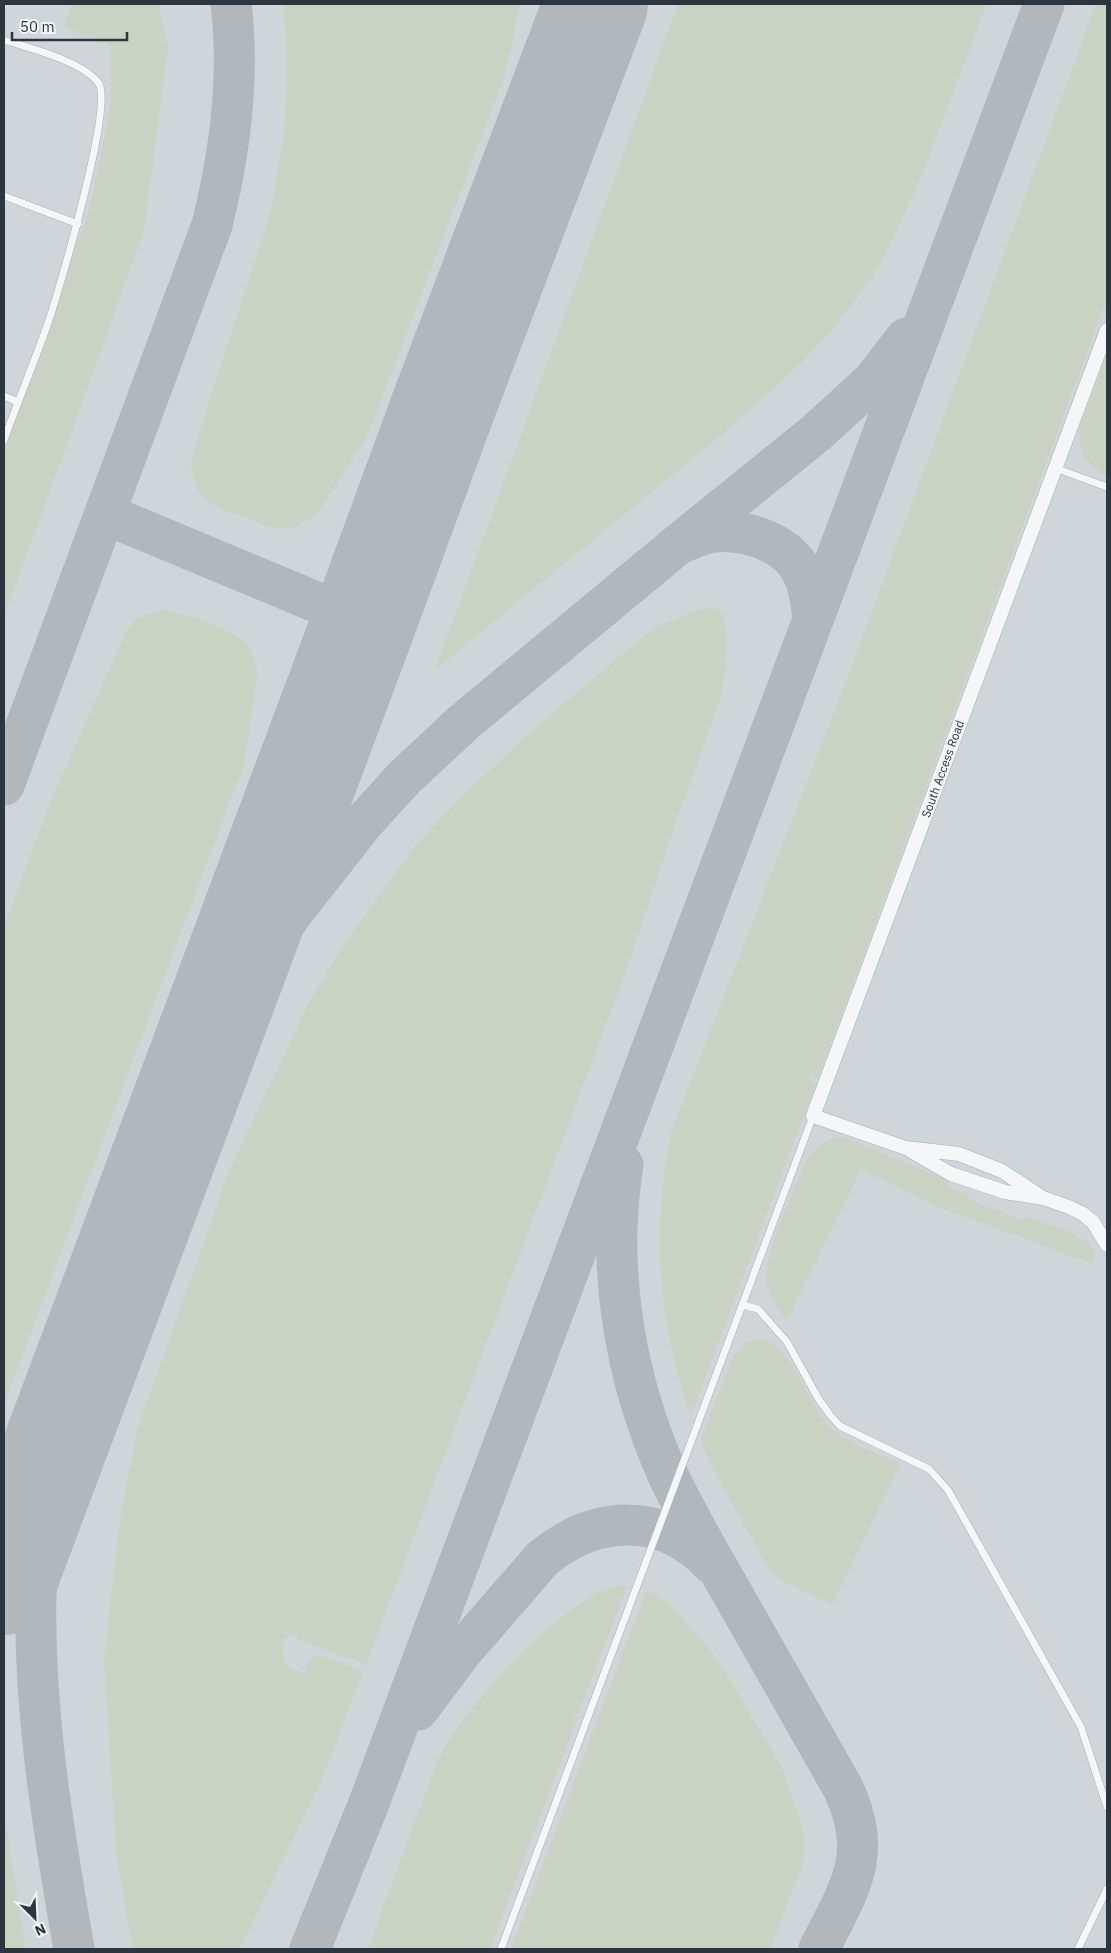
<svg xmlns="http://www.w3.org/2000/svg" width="1111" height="1953" font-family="'IBM Plex Sans',sans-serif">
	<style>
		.built { fill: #d0d5da }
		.green { fill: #cad2c4 }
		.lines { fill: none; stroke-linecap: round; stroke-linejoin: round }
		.taxiway { stroke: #b0b7bd; stroke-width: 41 }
		.runway { stroke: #b0b7bd; stroke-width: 104 }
		.lane-casing { stroke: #a8aeb3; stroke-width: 8 }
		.street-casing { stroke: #a8aeb3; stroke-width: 15 }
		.lane { stroke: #f4f6f7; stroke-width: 7 }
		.street { stroke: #f4f6f7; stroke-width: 14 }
		.labels { text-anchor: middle; stroke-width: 4; stroke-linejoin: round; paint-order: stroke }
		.street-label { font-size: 12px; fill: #2c363f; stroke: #f1f4f6 }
	</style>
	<rect width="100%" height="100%" fill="#e2e6e9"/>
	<path class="built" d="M 4,4 L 1107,4 L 1107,1949 L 4,1949 Z"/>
	<path class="green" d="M 72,4 L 158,4 L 168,47 L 144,231 L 62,459 L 4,616 L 4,441 L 89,211 L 111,103 L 111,46 L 64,26 Z
		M 283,4 L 520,4 L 505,75 L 368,435 L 318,513 L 297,527 L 278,529 L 220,509 L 206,501 L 198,491 L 191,470 L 193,454 L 207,407 L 265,231 L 273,199 L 284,134 L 287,87 L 286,40 Z
		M 678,4 L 987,4 L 920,180 L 896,232 L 873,276 L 839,322 L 803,361 L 736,423 L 435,670 Z
		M 1096,4 L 1107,4 L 1107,299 L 818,1078 L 811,1075 L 809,1079 L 816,1084 L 692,1413 L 690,1414 C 657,1319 652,1231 671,1132 L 848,676 Z
		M 1107,355 L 1107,474 C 1085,466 1078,450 1080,427 Z
		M 709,607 L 719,610 L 726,623 L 727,646 L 726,667 L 720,700 L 674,828 L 628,966 L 366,1665 L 297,1639 L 295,1634 C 279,1635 280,1657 289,1667 C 293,1671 299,1671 304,1672 L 311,1659 L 318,1655 L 363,1671 L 322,1780 L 240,1949 L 133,1949 L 116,1853 L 104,1659 L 120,1520 L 138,1427 L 229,1171 L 307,1006 L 343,946 L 411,851 L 453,805 L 536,727 L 652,629 L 692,612 Z
		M 160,610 C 180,611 232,628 245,643 C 254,653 257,666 257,679 L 244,764 L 4,1405 L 4,927 L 48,807 L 125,634 L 136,619 Z
		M 843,1137 L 949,1181 L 948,1186 L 968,1195 L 968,1198 L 1017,1219 L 1030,1218 L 1074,1233 L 1090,1244 L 1096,1255 L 1092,1264 L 941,1208 L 861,1170 L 786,1322 C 780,1311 770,1297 767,1284 C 762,1256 794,1191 805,1163 C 815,1146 824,1140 843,1137 Z
		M 755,1340 C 760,1340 766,1340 770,1342 C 791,1350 810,1407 829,1426 C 846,1443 879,1454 901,1464 L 832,1605 L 773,1576 L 719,1481 L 700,1441 L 734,1355 L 746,1343 Z
		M 617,1586 L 627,1587 L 578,1715 L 575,1713 L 573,1714 L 573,1717 L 578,1717 L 490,1949 L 368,1949 C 384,1906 399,1864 415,1821 C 423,1801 429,1780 438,1760 C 462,1709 562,1599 617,1586 Z
		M 648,1591 L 658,1596 L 670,1605 L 699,1636 L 722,1666 L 782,1768 L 801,1822 L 805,1838 L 803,1864 L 770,1949 L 511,1949 L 645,1594 Z
		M 4,1814 L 26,1949 L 4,1949 Z"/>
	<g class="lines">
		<path class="taxiway" d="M 105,514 L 364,622
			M 683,542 C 692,539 703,533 713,532 C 744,529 785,541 801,570 C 809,585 811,602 813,619
			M 4,785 L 212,225 C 230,153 240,77 231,4
			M 623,1165 C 606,1269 625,1379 668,1475 C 689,1520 716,1564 740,1607 C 775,1668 809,1728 843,1788 C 875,1855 849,1889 819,1949
			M 122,1267 L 211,1052 L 250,980 L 290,916 L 363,823 L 404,778 L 463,723 L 681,542 L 816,433 L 873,381 L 906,338
			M 72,1402 C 61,1430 57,1458 51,1487 C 46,1512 38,1539 37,1565 C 30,1694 52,1823 74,1949
			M 418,1710 L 463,1650 L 542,1559 C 595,1515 662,1511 712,1564
			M 310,1949 L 369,1803 L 1044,4"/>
		<path class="runway" d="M 4,1583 L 364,622 L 443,407 L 596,4"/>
		<defs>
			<path id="lane" d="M 4,40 C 29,48 85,62 99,84 C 113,107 59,291 48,323 C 34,363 18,401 4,440
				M 4,196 L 78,224
				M 4,396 L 18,402
				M 1055,468 L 1107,487
				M 743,1305 L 758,1309 L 787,1342 L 818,1398 L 830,1415 L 840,1426 L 929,1469 L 948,1490 L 1081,1727 L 1107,1807
				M 501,1949 L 813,1116
				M 1078,1949 L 1107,1889"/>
			<path id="street" d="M 911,1151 L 951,1174 L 1005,1192 L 1043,1198 L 1069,1207 L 1083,1214 L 1093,1222 L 1107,1245
				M 1043,1198 L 1002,1171 L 959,1154 L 906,1148 L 813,1116 L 1107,330"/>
		</defs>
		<use href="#lane" class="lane-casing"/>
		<use href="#street" class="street-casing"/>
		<use href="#lane" class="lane"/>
		<use href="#street" class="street"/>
	</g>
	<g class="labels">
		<g class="street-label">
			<text transform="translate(943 769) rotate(-70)" y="4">South Access Road</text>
		</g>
	</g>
	<rect width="1111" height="1953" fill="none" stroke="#2c363f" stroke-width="10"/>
	<g transform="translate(35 1918) rotate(156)" stroke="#f1f4f6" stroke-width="4" paint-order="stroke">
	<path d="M0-4L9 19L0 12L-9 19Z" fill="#2c363f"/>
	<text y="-8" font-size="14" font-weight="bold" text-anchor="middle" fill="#2c363f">N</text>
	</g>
	<path d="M12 32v8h115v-8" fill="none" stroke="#2c363f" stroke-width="2.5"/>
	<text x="20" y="32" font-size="15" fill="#2c363f" stroke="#f1f4f6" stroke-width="4" paint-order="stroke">50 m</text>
</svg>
